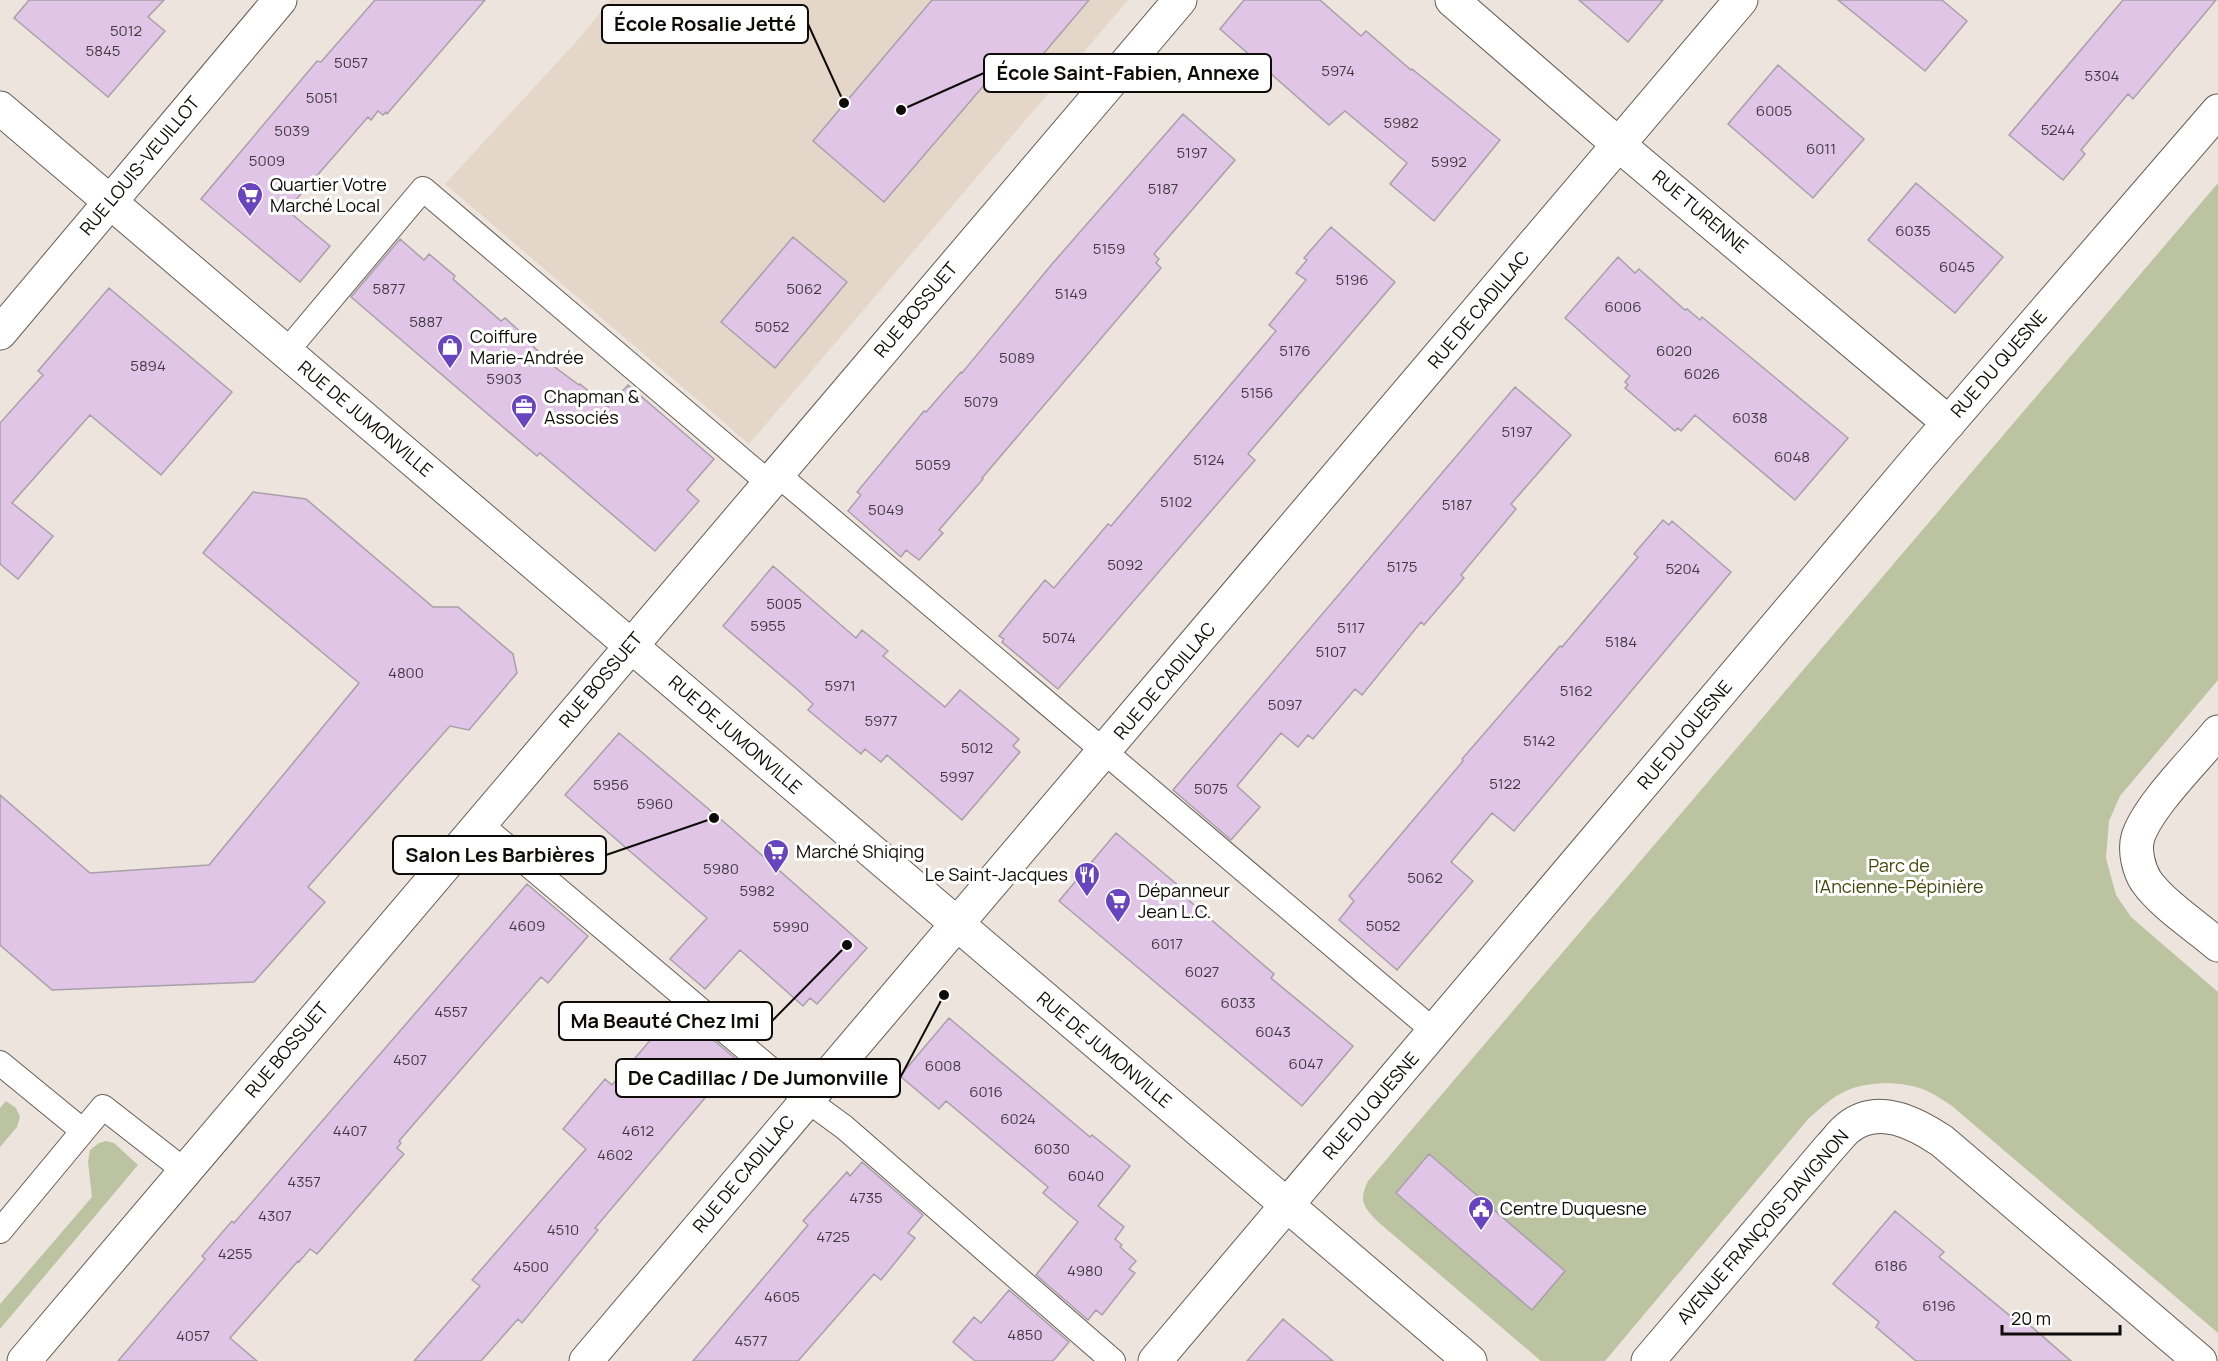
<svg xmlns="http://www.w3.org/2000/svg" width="2218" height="1361" font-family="Manrope,sans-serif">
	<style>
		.built { fill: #e4d6c9 }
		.green { fill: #bbc3a0 }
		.building { fill: #e0c5e7; stroke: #a7a0a9; stroke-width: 1.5 }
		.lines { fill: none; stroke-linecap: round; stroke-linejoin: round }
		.lane-casing { stroke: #645d56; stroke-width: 26 }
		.street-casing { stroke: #645d56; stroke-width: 35 }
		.secondary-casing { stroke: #645d56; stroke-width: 35 }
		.lane { stroke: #fff; stroke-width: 24 }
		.street { stroke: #fff; stroke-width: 33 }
		.secondary { stroke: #fff; stroke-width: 33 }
		.labels { text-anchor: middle; stroke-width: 6; stroke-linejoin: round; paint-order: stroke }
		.number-label { font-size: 15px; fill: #423a40 }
		.street-label { font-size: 18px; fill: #0e0b09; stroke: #fff }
		.poi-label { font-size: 18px; fill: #0e0b09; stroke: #fff; text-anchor: start }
		.park-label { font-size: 18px; fill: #3f4806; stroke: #fff }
		.leader { fill: none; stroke: #0e0b09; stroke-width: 2 }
		.callout-dot { fill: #0e0b09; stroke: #fff; stroke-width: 2 }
		.callout { fill: #fff; stroke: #0e0b09; stroke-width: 2 }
		.callout-label { font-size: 20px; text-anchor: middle; font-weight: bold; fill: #0e0b09 }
	</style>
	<rect width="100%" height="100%" fill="#ede5dd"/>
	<path class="built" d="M 611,0 L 1128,0 L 749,444 L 445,184 L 575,43 Z"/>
	<path class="green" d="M 2218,183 L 2218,680 L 2120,796 L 2109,821 L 2106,858 L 2116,895 L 2131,917 L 2218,992 L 2218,1333 L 1952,1106 C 1944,1101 1936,1095 1927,1091 C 1904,1081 1871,1081 1848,1090 C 1833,1096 1821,1108 1809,1118 L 1605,1361 L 1541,1361 L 1377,1221 C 1362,1205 1359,1200 1368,1181 Z
		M 6,1101 L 16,1108 L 20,1117 L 17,1127 L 0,1147 L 0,1108 Z
		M 106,1141 L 114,1143 L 138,1165 L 0,1329 L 0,1304 L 92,1197 L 88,1162 L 90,1150 L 99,1143 Z"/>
	<path class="building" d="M 29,0 L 164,0 L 148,17 L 165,31 L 108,97 L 14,18 Z
		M 375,0 L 485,0 L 387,114 L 386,112 L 383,115 L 378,111 L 371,120 L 368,117 L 287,210 L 330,246 L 300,282 L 201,199 L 317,61 L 321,62 Z
		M 932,0 L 1089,0 L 1022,79 L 1003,63 L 884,202 L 813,141 Z
		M 1244,0 L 1320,0 L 1361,36 L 1366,31 L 1411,70 L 1412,69 L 1500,140 L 1434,221 L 1390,184 L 1407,163 L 1345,111 L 1329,125 L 1220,29 Z
		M 1579,0 L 1663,0 L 1628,42 Z
		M 1838,0 L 1942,0 L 1967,21 L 1925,71 Z
		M 2123,0 L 2216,0 L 2133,99 L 2128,94 L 2081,150 L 2085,154 L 2063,180 L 2009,135 Z
		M 1778,65 L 1864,139 L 1813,198 L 1728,124 Z
		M 1183,114 L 1235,160 L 1154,254 L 1159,259 L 1156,263 L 1161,268 L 982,478 L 983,479 L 939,530 L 943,533 L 919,560 L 906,550 L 901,557 L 848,511 L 861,495 L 857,492 L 924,411 L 926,412 L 961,372 L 962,373 L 1052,264 Z
		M 1916,183 L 2003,257 L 1955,313 L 1868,240 Z
		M 1331,227 L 1395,282 L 1248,454 L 1255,460 L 1058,689 L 1002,642 L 1004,639 L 999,636 L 1045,580 L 1054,588 L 1108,524 L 1111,526 L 1276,331 L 1269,325 L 1306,280 L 1296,273 L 1307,260 L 1304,258 Z
		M 793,237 L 847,282 L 775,368 L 721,322 Z
		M 400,239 L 424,260 L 429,254 L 455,276 L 453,279 L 501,321 L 505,318 L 532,342 L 530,343 L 552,365 L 579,385 L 580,384 L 608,407 L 628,385 L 714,459 L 687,490 L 699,501 L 655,551 L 540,453 L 537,456 L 351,297 Z
		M 1618,257 L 1635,273 L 1639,269 L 1685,310 L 1687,309 L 1700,320 L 1702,317 L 1848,438 L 1795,500 L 1695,415 L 1681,431 L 1678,428 L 1675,431 L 1625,388 L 1628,385 L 1625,382 L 1630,376 L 1565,318 Z
		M 109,288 L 232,392 L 161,475 L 90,415 L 12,503 L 53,536 L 18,579 L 0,564 L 0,423 L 43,375 L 38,371 Z
		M 1515,387 L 1571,435 L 1511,504 L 1516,509 L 1461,575 L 1464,578 L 1424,625 L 1421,622 L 1362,695 L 1355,689 L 1313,739 L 1308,735 L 1298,747 L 1281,733 L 1237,786 L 1260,807 L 1231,840 L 1173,790 Z
		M 253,492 L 306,499 L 433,607 L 458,607 L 513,654 L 517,673 L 469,730 L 450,726 L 308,887 L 325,902 L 254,982 L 52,990 L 0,945 L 0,795 L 90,873 L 209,865 L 359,683 L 203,553 Z
		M 1663,520 L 1669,525 L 1672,521 L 1731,572 L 1514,831 L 1492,813 L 1451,862 L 1473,881 L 1397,970 L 1339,920 L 1354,901 L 1349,896 L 1463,761 L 1462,759 L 1560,646 L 1562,647 L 1638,557 L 1634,554 Z
		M 773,566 L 856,638 L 862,630 L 888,651 L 883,656 L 945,707 L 960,690 L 1019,739 L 1013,746 L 1020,752 L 962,820 L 887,755 L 881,762 L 865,749 L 861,754 L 808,710 L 813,704 L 799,691 L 723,626 Z
		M 619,733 L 731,828 L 867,948 L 817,1004 L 810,998 L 803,1006 L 740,950 L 705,989 L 670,959 L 707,918 L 565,795 Z
		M 1116,833 L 1180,887 L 1177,890 L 1274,974 L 1271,978 L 1353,1046 L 1302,1106 L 1059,901 Z
		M 527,884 L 588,936 L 548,983 L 541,977 L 399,1141 L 401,1143 L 397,1148 L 404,1154 L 317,1254 L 310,1249 L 299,1262 L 298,1261 L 230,1338 L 257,1361 L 118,1361 L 205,1259 L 202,1256 L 232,1221 L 234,1223 Z
		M 677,1009 L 737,1060 L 595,1228 L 598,1230 L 522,1323 L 518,1319 L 481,1361 L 414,1361 L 480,1286 L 472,1280 L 586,1149 L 563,1129 L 605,1079 L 612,1085 Z
		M 949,1018 L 1090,1137 L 1092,1135 L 1130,1166 L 1098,1206 L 1124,1227 L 1115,1239 L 1122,1245 L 1120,1247 L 1136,1261 L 1129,1269 L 1135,1273 L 1102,1315 L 1096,1310 L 1088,1320 L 1036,1275 L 1078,1222 L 1043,1193 L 1048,1187 L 946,1101 L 939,1109 L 900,1076 Z
		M 1429,1154 L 1565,1271 L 1532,1310 L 1396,1193 Z
		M 862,1162 L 923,1215 L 908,1233 L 915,1238 L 881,1280 L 874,1274 L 798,1361 L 693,1361 L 808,1225 L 803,1221 L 847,1172 L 850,1176 Z
		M 1895,1211 L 1944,1252 L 1939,1257 L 2014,1319 L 2017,1314 L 2071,1361 L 1916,1361 L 1876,1327 L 1879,1322 L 1833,1284 Z
		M 1009,1290 L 1069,1342 L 1053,1361 L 975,1361 L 953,1342 L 974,1317 L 981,1323 Z
		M 1283,1319 L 1333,1361 L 1247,1361 Z"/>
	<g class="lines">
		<defs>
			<path id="lane" d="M 286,352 L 423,189 L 769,483
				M 777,474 L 1434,1031
				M 479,823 L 807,1100 L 844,1127 L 1113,1361
				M 0,1063 L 83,1131 L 103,1107 L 185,1171
				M 0,1231 L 83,1131"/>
			<path id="street" d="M 1452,0 L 1619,145 L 1949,423
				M 0,108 L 1470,1361
				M 0,333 L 280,0
				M 2218,732 C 2196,759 2148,806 2138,837 C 2134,851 2139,870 2146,881 C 2163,905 2196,926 2218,945
				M 24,1361 L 1180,0
				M 1155,1361 L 1920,456 L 2218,111
				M 1648,1361 L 1830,1147 C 1836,1141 1842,1132 1849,1127 C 1879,1104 1915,1123 1942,1141 L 2200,1361"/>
			<path id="secondary" d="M 586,1361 L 1741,0"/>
		</defs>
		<use href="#lane" class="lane-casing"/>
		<use href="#street" class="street-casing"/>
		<use href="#secondary" class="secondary-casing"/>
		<use href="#lane" class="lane"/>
		<use href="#street" class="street"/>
		<use href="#secondary" class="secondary"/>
	</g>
	<defs>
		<symbol id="supermarket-pin" viewBox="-11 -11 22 30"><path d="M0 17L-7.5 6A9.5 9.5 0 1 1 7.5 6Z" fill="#6845be" stroke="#fff"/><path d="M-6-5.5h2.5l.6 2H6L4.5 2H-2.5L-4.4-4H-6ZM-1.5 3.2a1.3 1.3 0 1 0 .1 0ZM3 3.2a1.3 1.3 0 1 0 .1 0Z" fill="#fff"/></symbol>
		<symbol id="shop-pin" viewBox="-11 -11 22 30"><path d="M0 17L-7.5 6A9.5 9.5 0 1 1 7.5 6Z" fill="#6845be" stroke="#fff"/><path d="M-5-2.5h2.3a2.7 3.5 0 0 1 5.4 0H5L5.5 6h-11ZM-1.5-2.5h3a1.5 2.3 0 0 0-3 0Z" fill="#fff"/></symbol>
		<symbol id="office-pin" viewBox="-11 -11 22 30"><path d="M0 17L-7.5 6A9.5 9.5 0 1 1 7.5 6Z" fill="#6845be" stroke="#fff"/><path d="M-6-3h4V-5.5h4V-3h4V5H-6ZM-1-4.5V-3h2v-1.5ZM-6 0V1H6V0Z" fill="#fff"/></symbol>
		<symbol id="restaurant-pin" viewBox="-11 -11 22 30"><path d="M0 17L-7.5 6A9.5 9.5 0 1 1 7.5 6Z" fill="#6845be" stroke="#fff"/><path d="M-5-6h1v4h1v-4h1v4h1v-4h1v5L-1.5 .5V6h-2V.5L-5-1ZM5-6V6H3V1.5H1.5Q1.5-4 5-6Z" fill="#fff"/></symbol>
		<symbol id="civic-pin" viewBox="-11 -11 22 30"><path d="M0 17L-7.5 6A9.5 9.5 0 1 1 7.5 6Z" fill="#6845be" stroke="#fff"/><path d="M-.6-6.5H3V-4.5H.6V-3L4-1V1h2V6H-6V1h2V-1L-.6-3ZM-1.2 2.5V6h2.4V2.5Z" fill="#fff"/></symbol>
	</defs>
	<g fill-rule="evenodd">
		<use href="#supermarket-pin" x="235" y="180" width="30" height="40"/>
		<use href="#shop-pin" x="435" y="332" width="30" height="40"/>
		<use href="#office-pin" x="509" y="392" width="30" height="40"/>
		<use href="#supermarket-pin" x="761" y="837" width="30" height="40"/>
		<use href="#restaurant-pin" x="1072" y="860" width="30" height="40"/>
		<use href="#supermarket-pin" x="1103" y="886" width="30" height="40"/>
		<use href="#civic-pin" x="1466" y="1194" width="30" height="40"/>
	</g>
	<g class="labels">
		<g class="number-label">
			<text x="126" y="36">5012</text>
			<text x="103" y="56">5845</text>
			<text x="351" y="68">5057</text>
			<text x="1338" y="76">5974</text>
			<text x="2102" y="81">5304</text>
			<text x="322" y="103">5051</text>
			<text x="1774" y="116">6005</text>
			<text x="1401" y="128">5982</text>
			<text x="2058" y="135">5244</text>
			<text x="292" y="136">5039</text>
			<text x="1821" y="154">6011</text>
			<text x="1192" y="158">5197</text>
			<text x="267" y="166">5009</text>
			<text x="1449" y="167">5992</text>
			<text x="1163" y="194">5187</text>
			<text x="1913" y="236">6035</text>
			<text x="1109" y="254">5159</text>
			<text x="1957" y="272">6045</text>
			<text x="1352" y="285">5196</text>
			<text x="389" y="294">5877</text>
			<text x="804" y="294">5062</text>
			<text x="1071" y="299">5149</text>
			<text x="1623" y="312">6006</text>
			<text x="426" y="327">5887</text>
			<text x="772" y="332">5052</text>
			<text x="1295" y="356">5176</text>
			<text x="1674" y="356">6020</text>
			<text x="1017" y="363">5089</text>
			<text x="148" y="371">5894</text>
			<text x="1702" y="379">6026</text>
			<text x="504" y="384">5903</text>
			<text x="1257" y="398">5156</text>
			<text x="981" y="407">5079</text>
			<text x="1750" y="423">6038</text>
			<text x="1517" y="437">5197</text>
			<text x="1792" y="462">6048</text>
			<text x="1209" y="465">5124</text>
			<text x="933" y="470">5059</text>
			<text x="1176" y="507">5102</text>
			<text x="1457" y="510">5187</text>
			<text x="886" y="515">5049</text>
			<text x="1125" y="570">5092</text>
			<text x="1402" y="572">5175</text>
			<text x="1683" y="574">5204</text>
			<text x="784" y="609">5005</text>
			<text x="768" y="631">5955</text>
			<text x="1351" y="633">5117</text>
			<text x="1059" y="643">5074</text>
			<text x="1621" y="647">5184</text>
			<text x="1331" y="657">5107</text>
			<text x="406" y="678">4800</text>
			<text x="840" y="691">5971</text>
			<text x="1576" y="696">5162</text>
			<text x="1285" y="710">5097</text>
			<text x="881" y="726">5977</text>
			<text x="1539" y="746">5142</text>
			<text x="977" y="753">5012</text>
			<text x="957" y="782">5997</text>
			<text x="1505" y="789">5122</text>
			<text x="611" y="790">5956</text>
			<text x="1211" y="794">5075</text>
			<text x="655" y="809">5960</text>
			<text x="721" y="874">5980</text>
			<text x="1425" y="883">5062</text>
			<text x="757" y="896">5982</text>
			<text x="527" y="931">4609</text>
			<text x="1383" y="931">5052</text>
			<text x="791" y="932">5990</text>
			<text x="1167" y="949">6017</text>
			<text x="1202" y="977">6027</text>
			<text x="1238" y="1008">6033</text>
			<text x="451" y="1017">4557</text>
			<text x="1273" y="1037">6043</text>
			<text x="410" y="1065">4507</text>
			<text x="1306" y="1069">6047</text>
			<text x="943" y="1071">6008</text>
			<text x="986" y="1097">6016</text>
			<text x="1018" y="1124">6024</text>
			<text x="350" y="1136">4407</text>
			<text x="638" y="1136">4612</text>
			<text x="1052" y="1154">6030</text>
			<text x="615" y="1160">4602</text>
			<text x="1086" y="1181">6040</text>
			<text x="304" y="1187">4357</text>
			<text x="866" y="1203">4735</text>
			<text x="275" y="1221">4307</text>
			<text x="563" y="1235">4510</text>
			<text x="833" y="1242">4725</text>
			<text x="235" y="1259">4255</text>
			<text x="1891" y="1271">6186</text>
			<text x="531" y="1272">4500</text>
			<text x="1085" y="1276">4980</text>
			<text x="782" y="1302">4605</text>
			<text x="1939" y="1311">6196</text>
			<text x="1025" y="1340">4850</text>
			<text x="193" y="1341">4057</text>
			<text x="751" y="1346">4577</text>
		</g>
		<g class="street-label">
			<text transform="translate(140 166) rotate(-50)" y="6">RUE LOUIS-VEUILLOT</text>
			<text transform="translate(1700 212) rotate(40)" y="6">RUE TURENNE</text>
			<text transform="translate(916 310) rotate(-50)" y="6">RUE BOSSUET</text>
			<text transform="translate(1479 310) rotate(-50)" y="6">RUE DE CADILLAC</text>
			<text transform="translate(1999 364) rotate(-49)" y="6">RUE DU QUESNE</text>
			<text transform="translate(365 419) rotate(40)" y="6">RUE DE JUMONVILLE</text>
			<text transform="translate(601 680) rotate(-50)" y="6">RUE BOSSUET</text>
			<text transform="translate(1165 681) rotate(-50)" y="6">RUE DE CADILLAC</text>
			<text transform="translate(735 735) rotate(41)" y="6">RUE DE JUMONVILLE</text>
			<text transform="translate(1685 735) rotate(-50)" y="6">RUE DU QUESNE</text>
			<text transform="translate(287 1050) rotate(-50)" y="6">RUE BOSSUET</text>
			<text transform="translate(1104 1050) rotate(40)" y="6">RUE DE JUMONVILLE</text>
			<text transform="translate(1371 1106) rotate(-49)" y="6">RUE DU QUESNE</text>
			<text transform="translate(744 1174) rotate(-50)" y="6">RUE DE CADILLAC</text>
			<text transform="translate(1763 1227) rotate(-49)" y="6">AVENUE FRANÇOIS-DAVIGNON</text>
		</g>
		<g class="poi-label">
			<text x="270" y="191">Quartier Votre<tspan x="270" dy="21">Marché Local</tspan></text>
			<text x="470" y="343">Coiffure<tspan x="470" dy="21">Marie-Andrée</tspan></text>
			<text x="544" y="403">Chapman &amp;<tspan x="544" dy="21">Associés</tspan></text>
			<text x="796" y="858">Marché Shiqing</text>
			<text x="1068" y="881" text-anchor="end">Le Saint-Jacques</text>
			<text x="1138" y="897">Dépanneur<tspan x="1138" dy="21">Jean L.C.</tspan></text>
			<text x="1500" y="1215">Centre Duquesne</text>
		</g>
		<g class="park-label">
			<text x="1899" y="872">Parc de<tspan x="1899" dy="21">l'Ancienne-Pépinière</tspan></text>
		</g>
	</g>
	<path class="leader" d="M844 103L808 24M901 110L984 73M714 818L606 855M847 945L772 1021M944 995L900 1078"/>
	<g class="callout-dot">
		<circle cx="844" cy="103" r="6"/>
		<circle cx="901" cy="110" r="6"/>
		<circle cx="714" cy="818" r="6"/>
		<circle cx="847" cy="945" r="6"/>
		<circle cx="944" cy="995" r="6"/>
	</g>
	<g class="callout">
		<rect x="602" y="5" width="206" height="38" rx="6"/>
		<rect x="984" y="54" width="287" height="38" rx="6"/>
		<rect x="393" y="836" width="213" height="38" rx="6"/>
		<rect x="559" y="1002" width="213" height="38" rx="6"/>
		<rect x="616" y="1059" width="284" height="38" rx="6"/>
	</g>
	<g class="callout-label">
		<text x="705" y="31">École Rosalie Jetté</text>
		<text x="1128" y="80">École Saint-Fabien, Annexe</text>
		<text x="500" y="862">Salon Les Barbières</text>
		<text x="665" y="1028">Ma Beauté Chez Imi</text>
		<text x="758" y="1085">De Cadillac / De Jumonville</text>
	</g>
	<path d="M2002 1325v9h118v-9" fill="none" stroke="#0e0b09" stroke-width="3"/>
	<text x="2011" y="1325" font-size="18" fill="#0e0b09" stroke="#ffffff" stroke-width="4.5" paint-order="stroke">20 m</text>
</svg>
